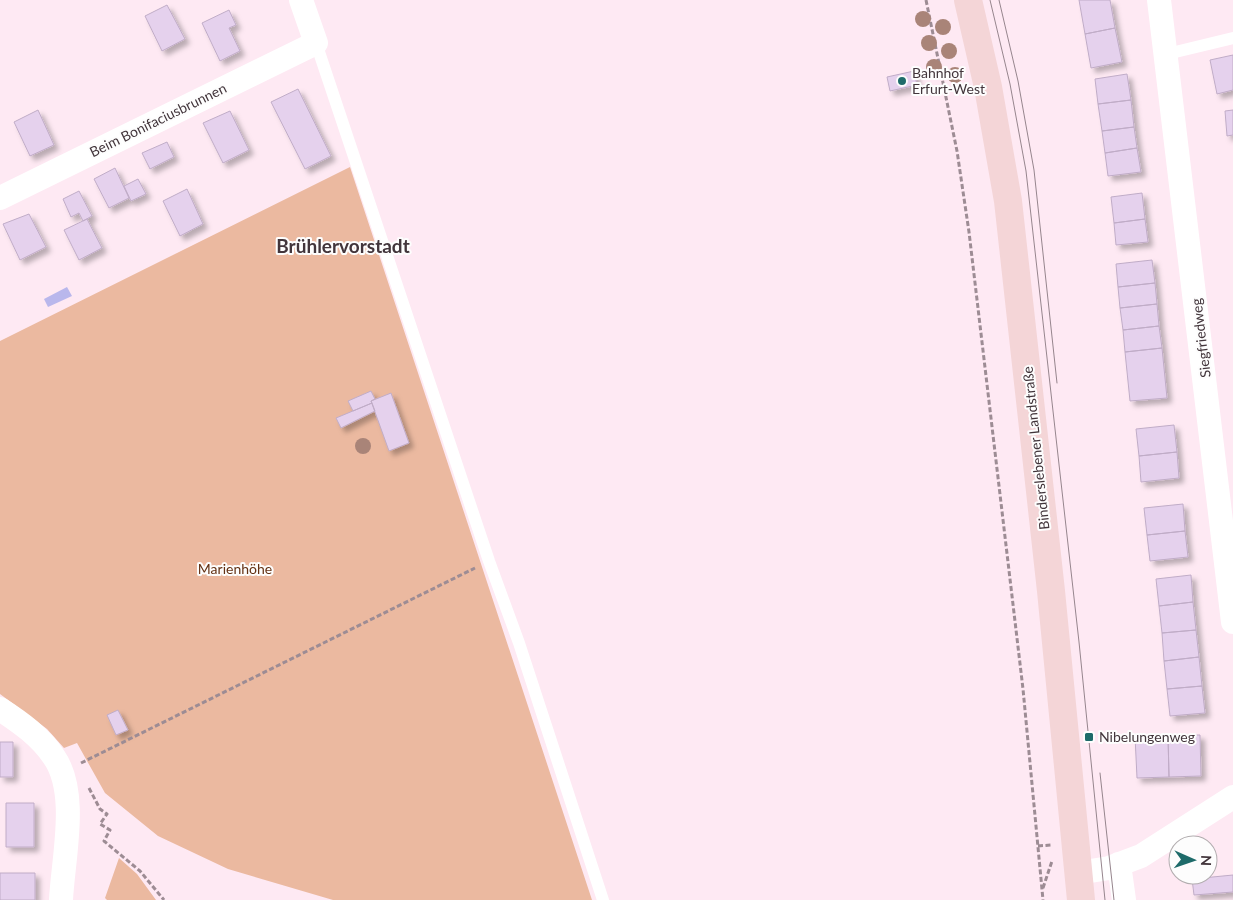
<svg xmlns="http://www.w3.org/2000/svg" width="1233" height="900" font-family="Lato,sans-serif">
	<style>
		.green { fill: #ebb9a0 }
		.water { fill: #b9b7ec }
		.building { fill: #e5d1ed; stroke: #c0acc7; filter: url(#shadow) }
		.lines { fill: none; stroke-linecap: round; stroke-linejoin: round }
		.path { stroke: #9d8c94; stroke-width: 3; stroke-dasharray: 5 2.5; stroke-linecap: butt }
		.lane { stroke: #fff; stroke-width: 12 }
		.street { stroke: #fff; stroke-width: 24 }
		.secondary { stroke: #f4d5d7; stroke-width: 28 }
		.tram { stroke: #96858d; stroke-width: 1 }
		.tree { fill: #a98478 }
		.poi-dot { fill: #1e6b6a; stroke: #fdfdfd; stroke-width: 2 }
		.labels { text-anchor: middle; stroke-width: 4; stroke-linejoin: round; paint-order: stroke }
		.poi-label { font-size: 14px; fill: #42353b; stroke: #fdfdfd; text-anchor: start }
		.street-label { font-size: 14px; fill: #42353b; stroke: #fdfdfd }
		.park-label { font-size: 14px; fill: #633113; stroke: #fdfdfd }
		.district-label { font-size: 19px; font-weight: bold; fill: #42353b; stroke: #fdfdfd }
	</style>
	<defs>
		<filter id="shadow"><feDropShadow dx="4.5" dy="4.5" stdDeviation="2.5" flood-color="#0004"/></filter>
	</defs>
	<rect width="100%" height="100%" fill="#fee9f3"/>
	<path class="green" d="M 350,167 L 592,900 L 333,900 L 228,869 L 158,836 L 105,793 L 77,743 L 64,748 L 47,729 L 0,694 L 0,341 Z
		M 119,858 L 137,874 L 156,900 L 107,900 L 105,898 Z"/>
	<path class="water" d="M 67,287 L 72,296 L 48,307 L 44,299 Z"/>
	<path class="building" d="M 1079,0 L 1110,0 L 1115,28 L 1085,34 Z
		M 167,5 L 185,39 L 162,51 L 145,16 Z
		M 229,10 L 236,25 L 229,28 L 240,51 L 220,61 L 202,23 Z
		M 1115,28 L 1122,62 L 1091,68 L 1085,34 Z
		M 1233,55 L 1233,90 L 1217,94 L 1210,60 Z
		M 914,71 L 917,85 L 890,91 L 887,77 Z
		M 1127,74 L 1131,100 L 1098,104 L 1095,79 Z
		M 298,89 L 331,156 L 305,169 L 271,102 Z
		M 1131,100 L 1134,127 L 1102,131 L 1098,104 Z
		M 38,110 L 54,145 L 30,156 L 14,122 Z
		M 1233,110 L 1233,135 L 1227,136 L 1225,111 Z
		M 230,111 L 249,150 L 223,163 L 203,123 Z
		M 1134,127 L 1137,148 L 1105,153 L 1102,131 Z
		M 167,142 L 174,157 L 150,169 L 142,153 Z
		M 1137,148 L 1141,172 L 1108,176 L 1105,153 Z
		M 115,168 L 129,198 L 109,208 L 94,179 Z
		M 138,179 L 146,194 L 131,201 L 124,186 Z
		M 187,189 L 203,224 L 180,236 L 163,201 Z
		M 79,191 L 92,216 L 83,221 L 79,213 L 71,217 L 63,199 Z
		M 1142,193 L 1145,219 L 1114,223 L 1111,197 Z
		M 29,214 L 46,247 L 20,260 L 3,224 Z
		M 87,219 L 102,248 L 79,260 L 64,230 Z
		M 1145,219 L 1148,242 L 1116,245 L 1114,223 Z
		M 1152,260 L 1155,283 L 1118,287 L 1116,264 Z
		M 1155,283 L 1157,304 L 1120,308 L 1118,287 Z
		M 1157,304 L 1159,326 L 1123,330 L 1120,308 Z
		M 1159,326 L 1162,348 L 1125,352 L 1123,330 Z
		M 1162,348 L 1167,398 L 1130,401 L 1125,352 Z
		M 371,391 L 375,399 L 371,401 L 372,403 L 353,411 L 348,401 Z
		M 391,393 L 409,443 L 389,451 L 371,401 Z
		M 372,403 L 375,411 L 341,428 L 336,418 Z
		M 1174,425 L 1177,452 L 1139,456 L 1136,429 Z
		M 1177,452 L 1179,478 L 1141,482 L 1139,456 Z
		M 1183,504 L 1185,531 L 1147,535 L 1144,508 Z
		M 1185,531 L 1188,557 L 1150,561 L 1147,535 Z
		M 1191,575 L 1193,602 L 1159,606 L 1156,579 Z
		M 1193,602 L 1196,630 L 1162,633 L 1159,606 Z
		M 1196,630 L 1199,657 L 1164,661 L 1162,633 Z
		M 1199,657 L 1202,686 L 1167,689 L 1164,661 Z
		M 1202,686 L 1205,713 L 1170,716 L 1167,689 Z
		M 118,710 L 128,730 L 116,735 L 107,715 Z
		M 1168,735 L 1169,777 L 1137,778 L 1135,736 Z
		M 1168,735 L 1200,735 L 1201,776 L 1169,777 Z
		M 0,742 L 13,742 L 13,777 L 0,777 Z
		M 6,803 L 34,803 L 34,847 L 6,847 Z
		M 0,873 L 35,873 L 35,900 L 0,900 Z
		M 1233,875 L 1233,892 L 1194,895 L 1192,879 Z"/>
	<g class="lines">
		<path class="path" d="M 926,0 L 957,151 L 969,232 L 1023,689 L 1043,900
			M 81,763 L 475,568
			M 89,788 L 100,809 L 107,814 L 100,824 L 110,830 L 104,841 L 140,871 L 164,900
			M 1038,846 L 1051,845
			M 1043,888 L 1052,861"/>
		<path class="lane" d="M 316,43 L 489,561 L 519,643 L 603,900
			M 1167,54 L 1233,38"/>
		<path class="street" d="M 1159,0 L 1233,622
			M 0,198 L 316,43 L 301,0
			M 0,709 C 20,722 41,737 54,757 C 79,793 63,858 61,900
			M 1119,864 L 1124,900
			M 1078,873 L 1109,868 L 1141,856 L 1233,797"/>
		<path class="secondary" d="M 968,0 L 988,87 L 1008,201 L 1051,591 L 1081,900"/>
		<path class="tram" d="M 990,0 L 1010,84 L 1026,171 L 1079,642 L 1105,900
			M 999,0 L 1018,81 L 1034,170 L 1057,383
			M 1100,773 L 1114,900"/>
	</g>
	<g class="tree">
		<circle cx="923" cy="19" r="8"/>
		<circle cx="943" cy="27" r="8"/>
		<circle cx="929" cy="43" r="8"/>
		<circle cx="949" cy="51" r="8"/>
		<circle cx="934" cy="67" r="8"/>
		<circle cx="955" cy="75" r="8"/>
		<circle cx="363" cy="446" r="8"/>
	</g>
	<g class="poi-dot">
		<circle cx="902" cy="81" r="5"/>
		<rect x="1084" y="732" width="10" height="10" rx="2.5"/>
	</g>
	<g class="labels">
		<g class="poi-label">
			<text x="912" y="78">Bahnhof<tspan x="912" dy="16">Erfurt-West</tspan></text>
			<text x="1099" y="742">Nibelungenweg</text>
		</g>
		<g class="street-label">
			<text transform="translate(158 120) rotate(-26)" y="5">Beim Bonifaciusbrunnen</text>
			<text transform="translate(1201 338) rotate(-97)" y="5">Siegfriedweg</text>
			<text transform="translate(1036 448) rotate(-96)" y="5">Binderslebener Landstraße</text>
		</g>
		<g class="park-label">
			<text x="235" y="574">Marienhöhe</text>
		</g>
		<g class="district-label">
			<text x="343" y="253">Brühlervorstadt</text>
		</g>
	</g>
	<g transform="translate(1193 860) rotate(92)"><circle r="24" fill="#fdfdfd" stroke="#b2adaf"/>
	<path d="M0-4L9 19L0 12L-9 19Z" fill="#1e6b6a"/>
	<text y="-8" font-size="14" font-weight="bold" text-anchor="middle" fill="#42353b">N</text>
	</g>
</svg>
